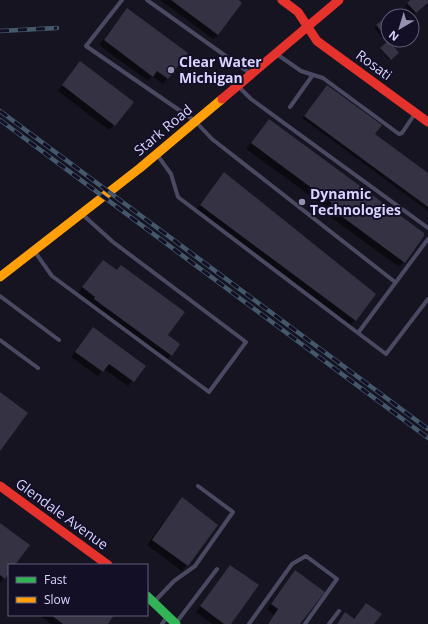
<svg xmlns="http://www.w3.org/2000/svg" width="428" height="624" font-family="'Open Sans',sans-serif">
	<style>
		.shadow { fill: #0007 }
		.building { fill: #343243 }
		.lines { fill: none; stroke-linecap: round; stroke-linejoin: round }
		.lane { stroke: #4a4962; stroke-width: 4 }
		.fast { stroke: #30b455; stroke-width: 9 }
		.slow { stroke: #ff9f0a; stroke-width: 9 }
		.jam { stroke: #e5322d; stroke-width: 9 }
		.rail-casing { stroke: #43596b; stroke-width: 4.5 }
		.rail { stroke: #130f26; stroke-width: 3; stroke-dasharray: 9; stroke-linecap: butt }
		.poi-dot { fill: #9591b1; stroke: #130f26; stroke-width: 1.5 }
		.labels { text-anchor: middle; stroke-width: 4; stroke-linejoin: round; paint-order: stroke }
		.poi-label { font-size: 14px; font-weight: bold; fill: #d9d4ff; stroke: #130f26; text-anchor: start }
		.street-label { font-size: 14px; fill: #d9d4ff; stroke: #130f26 }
	</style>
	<rect width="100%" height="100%" fill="#161421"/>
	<path class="shadow" d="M 160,0 L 237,0 L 218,34 L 213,39 Z
		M 428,0 L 428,4 L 413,15 L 405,6 L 409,2 L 408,0 Z
		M 127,9 L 187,53 L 163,84 L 152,76 L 148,81 L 99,45 Z
		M 387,17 L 388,35 L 383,39 L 374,28 Z
		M 389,42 L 398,53 L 389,60 L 380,49 Z
		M 75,68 L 114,125 L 109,130 L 58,91 Z
		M 325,88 L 374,134 L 428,175 L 428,211 L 302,118 Z
		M 269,120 L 404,262 L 399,267 L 325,213 L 328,209 L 246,149 Z
		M 224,173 L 355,320 L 350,325 L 196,210 Z
		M 103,261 L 167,336 L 171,355 L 166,360 L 78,293 Z
		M 93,329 L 144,366 L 128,386 L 104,369 L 98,376 L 71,357 Z
		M 177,504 L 217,525 L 182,571 L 147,545 Z
		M 0,525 L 14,565 L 9,565 L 9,572 L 0,583 Z
		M 226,571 L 230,624 L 212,624 L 196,612 Z
		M 295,571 L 324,592 L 300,624 L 267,624 L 274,615 L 267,609 Z
		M 366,604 L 373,624 L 336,624 L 345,614 L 353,619 Z
		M 39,615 L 113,615 L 106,624 L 51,624 Z"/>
	<path class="building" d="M 171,0 L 239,0 L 242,3 L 218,35 Z
		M 410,0 L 428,0 L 428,3 L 416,13 L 407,3 Z
		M 127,8 L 188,53 L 168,79 L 157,71 L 153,77 L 104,40 Z
		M 387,16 L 388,35 L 386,37 L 376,25 Z
		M 389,40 L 399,53 L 391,60 L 380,48 Z
		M 80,61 L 134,102 L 115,126 L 62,85 Z
		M 327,85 L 382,125 L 375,134 L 428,173 L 428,207 L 304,116 Z
		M 269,119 L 424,233 L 424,236 L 405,263 L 329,207 L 332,203 L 251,143 Z
		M 224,172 L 376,294 L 356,321 L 200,205 Z
		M 103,260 L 117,270 L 121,265 L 185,312 L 168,335 L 180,344 L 172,356 L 94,299 L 95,297 L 82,287 Z
		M 93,327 L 146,366 L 134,382 L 109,364 L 103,372 L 75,352 Z
		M 0,392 L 28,413 L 0,451 Z
		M 182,497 L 218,525 L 188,566 L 152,540 Z
		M 0,523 L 30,545 L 15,565 L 9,565 L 9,573 L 5,579 L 0,575 Z
		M 230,565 L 259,585 L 231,624 L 224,624 L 200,606 Z
		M 295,570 L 325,592 L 300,624 L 268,624 L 278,609 L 271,604 Z
		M 366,603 L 382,614 L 374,624 L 337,624 L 345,612 L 354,619 Z
		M 51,615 L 114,615 L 108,624 L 63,624 Z"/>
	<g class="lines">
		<path class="lane" d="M 122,0 L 86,46 L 195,121 L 212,139 L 395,282
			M 147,0 L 251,74
			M 278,55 L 301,71 L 323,78 L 399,134 L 402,133 L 414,115
			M 238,86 L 251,99 L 428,228
			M 290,107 L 312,76
			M 158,156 L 171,174 L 178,197 L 358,333 L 428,239
			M 35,252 L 52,276 L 209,392 L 246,342 L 113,242 L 83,215
			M 0,296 L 59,340
			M 358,333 L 386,354 L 428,299
			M 0,340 L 38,368
			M 154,602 L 174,581 L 195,566 L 233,512 L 198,486
			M 176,623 L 217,569
			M 162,624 L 167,617
			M 249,624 L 292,564 L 306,556 L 337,579 L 305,624
			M 329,624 L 339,611"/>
		<path class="fast" d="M 147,596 L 176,624"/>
		<path class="slow" d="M 0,277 L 140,168 L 222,99"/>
		<path class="jam" d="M 282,0 L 298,12 L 317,41 L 428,122
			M 222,99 L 339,0
			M 0,486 L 108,565"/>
		<defs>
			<path id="rail" d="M 0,31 L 57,28
				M 0,111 L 428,429
				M 0,120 L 428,438"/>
		</defs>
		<use href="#rail" class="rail-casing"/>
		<use href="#rail" class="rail"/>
	</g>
	<g class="poi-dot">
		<circle cx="171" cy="70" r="4"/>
		<circle cx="302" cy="202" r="4"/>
	</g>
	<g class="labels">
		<g class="poi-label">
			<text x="179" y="67">Clear Water<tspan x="179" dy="16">Michigan</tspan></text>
			<text x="310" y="199">Dynamic<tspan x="310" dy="16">Technologies</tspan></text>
		</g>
		<g class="street-label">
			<text transform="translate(374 65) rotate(36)" y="5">Rosati</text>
			<text transform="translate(163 130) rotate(-40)" y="5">Stark Road</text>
			<text transform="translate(62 514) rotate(36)" y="5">Glendale Avenue</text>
		</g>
	</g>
	<rect x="8" y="564" width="140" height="52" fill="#130f26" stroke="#625e7d"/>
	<rect x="16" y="577" width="20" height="6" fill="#30b455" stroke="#625e7d"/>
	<text x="44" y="584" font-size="12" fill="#d9d4ff">Fast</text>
	<rect x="16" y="597" width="20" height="6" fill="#ff9f0a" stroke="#625e7d"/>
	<text x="44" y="604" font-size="12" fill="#d9d4ff">Slow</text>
	<g transform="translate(400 28) rotate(218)"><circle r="19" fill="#130f26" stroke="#625e7d"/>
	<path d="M0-3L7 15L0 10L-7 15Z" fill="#9591b1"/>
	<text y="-6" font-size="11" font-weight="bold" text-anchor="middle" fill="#d9d4ff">N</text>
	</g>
</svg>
